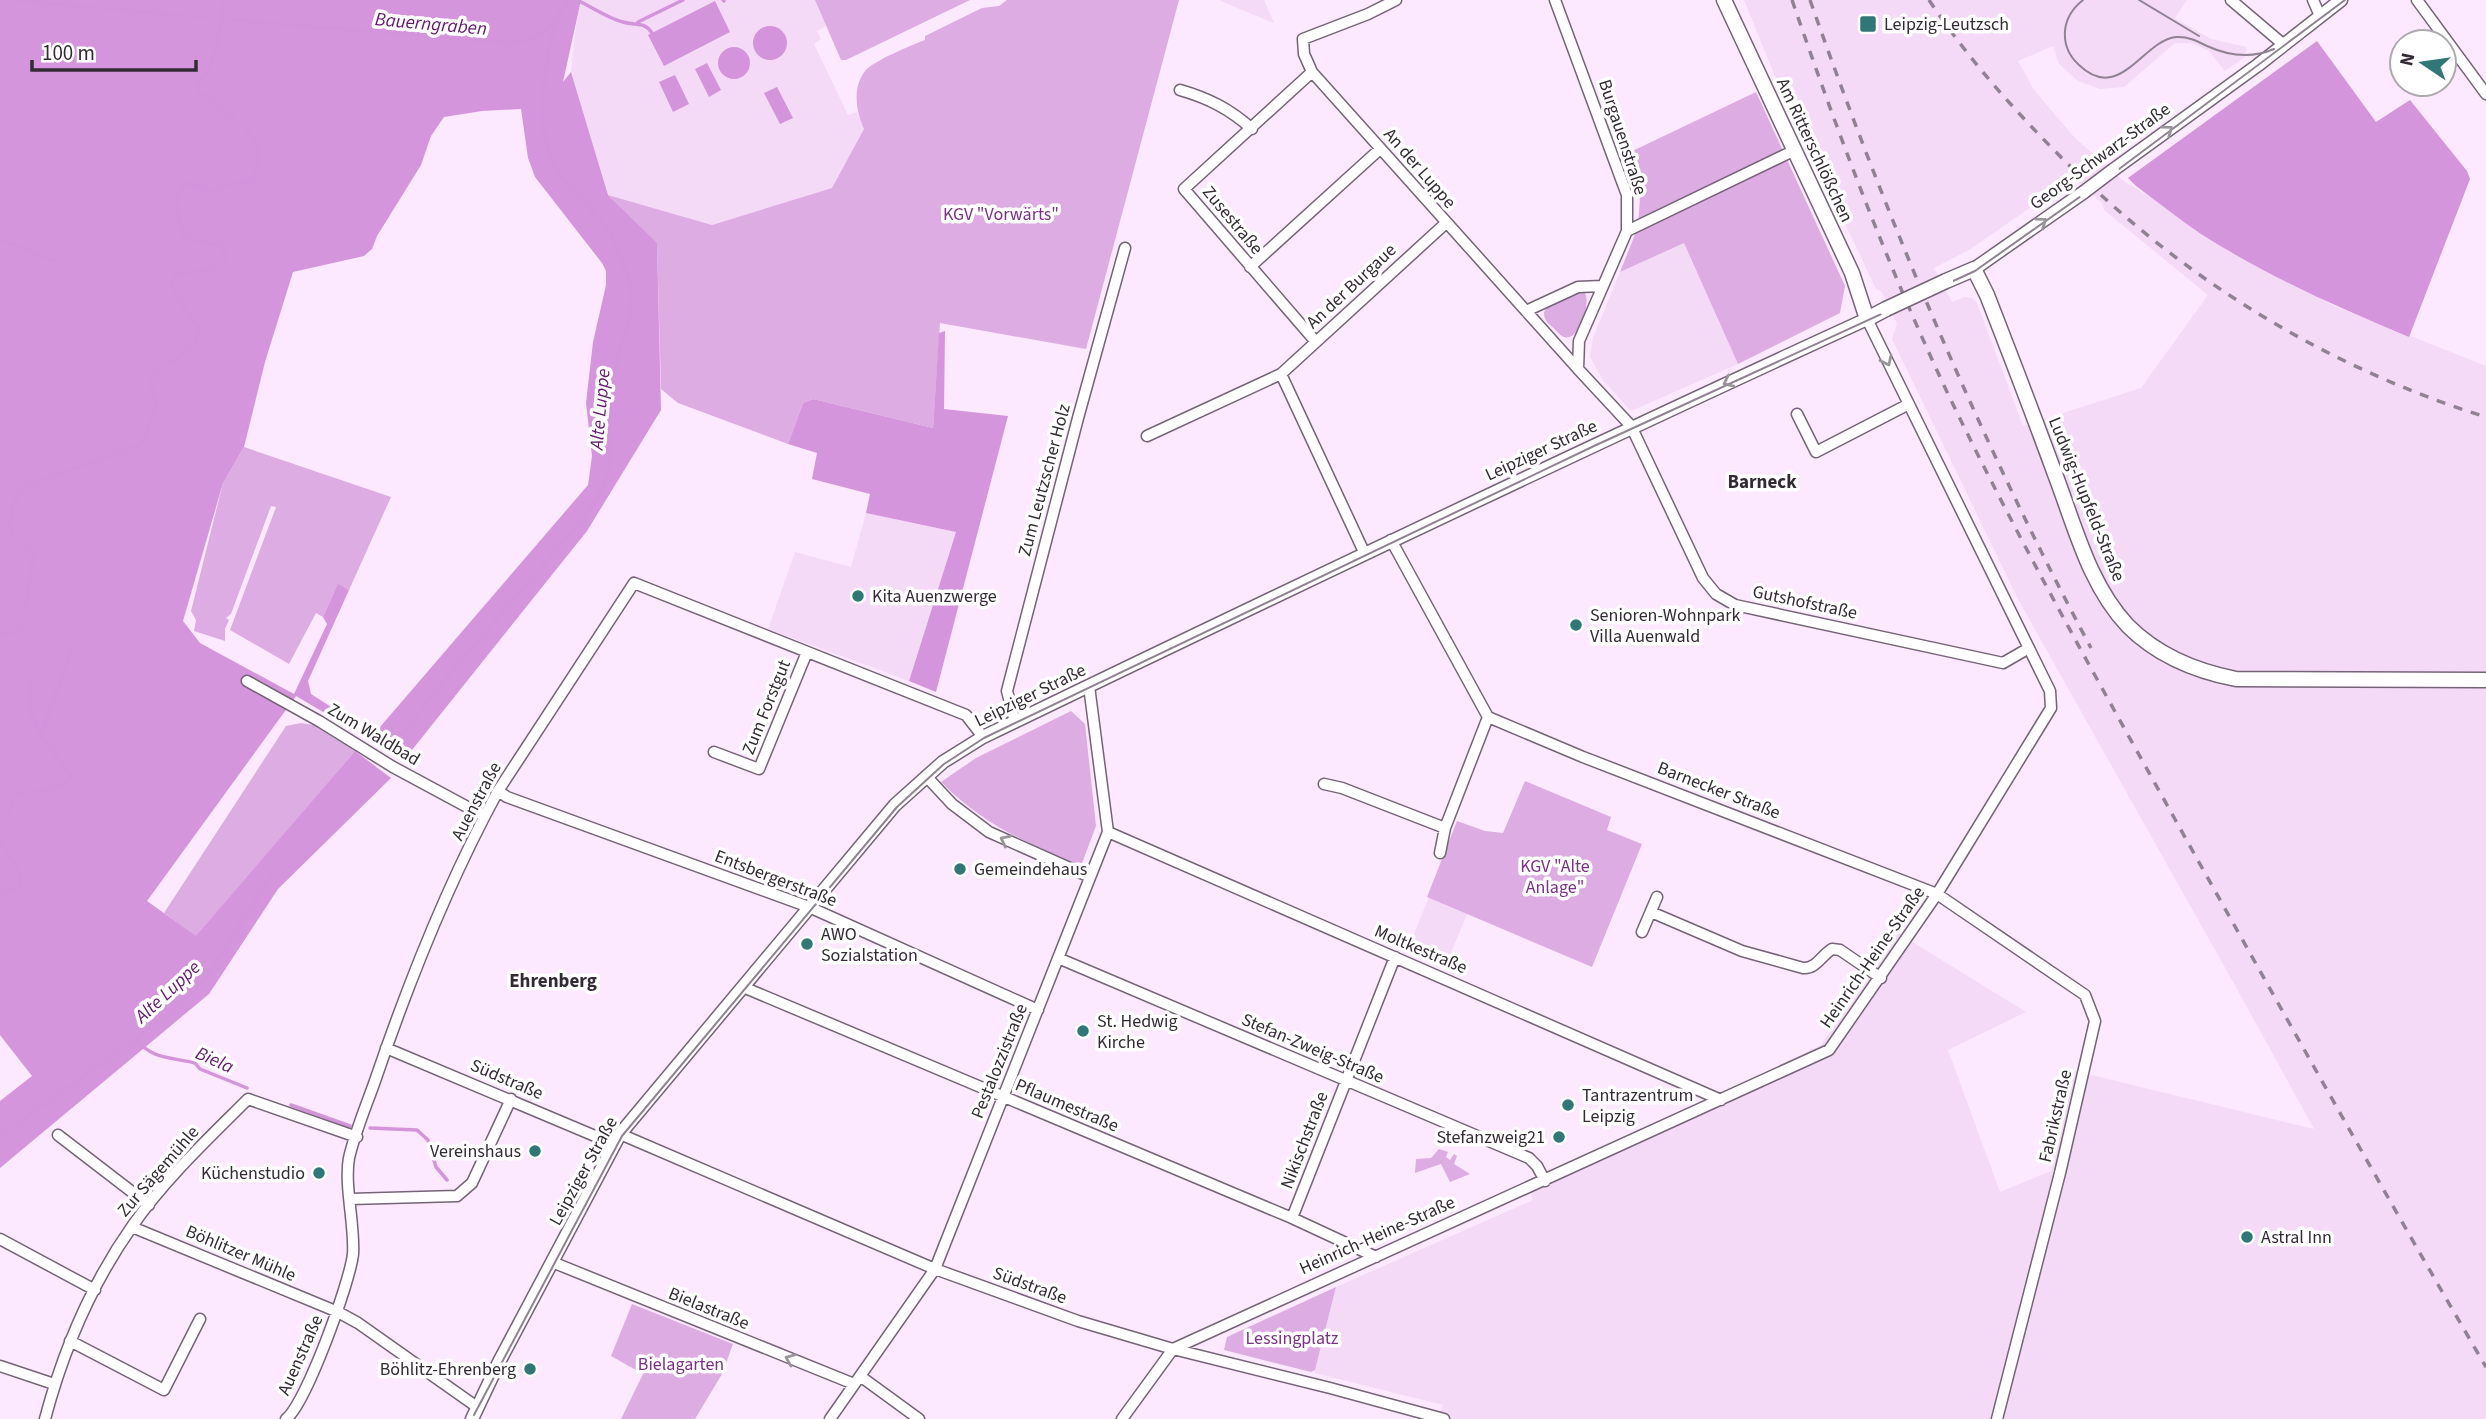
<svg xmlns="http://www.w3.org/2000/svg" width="2486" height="1419" font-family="'Source Sans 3',sans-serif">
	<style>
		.built { fill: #f4daf7; fill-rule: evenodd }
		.green { fill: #ddace3 }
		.forest { fill: #d595dd }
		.water { fill: #d494dc }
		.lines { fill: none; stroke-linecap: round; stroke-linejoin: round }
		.stream { stroke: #d494dc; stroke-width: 3.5 }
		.minor-casing { stroke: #756377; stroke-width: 13 }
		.tertiary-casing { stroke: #756377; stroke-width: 15 }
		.secondary-casing { stroke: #756377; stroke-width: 17 }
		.minor { stroke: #fff; stroke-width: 10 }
		.tertiary { stroke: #fff; stroke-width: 12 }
		.secondary { stroke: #fff; stroke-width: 14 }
		.tram { stroke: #908292; stroke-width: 2 }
		.rail { stroke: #908292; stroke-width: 3.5; stroke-dasharray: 9 9; stroke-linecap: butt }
		.tertiary-bridge-casing { stroke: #756377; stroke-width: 15; stroke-linecap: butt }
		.secondary-bridge-casing { stroke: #756377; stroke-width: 17; stroke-linecap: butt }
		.tertiary-bridge { stroke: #fff; stroke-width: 12 }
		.secondary-bridge { stroke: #fff; stroke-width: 14 }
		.oneway { stroke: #99959a }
		.poi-dot { fill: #2f7877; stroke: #fff; stroke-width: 2.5 }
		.labels { text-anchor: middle; stroke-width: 7; stroke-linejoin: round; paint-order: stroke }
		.poi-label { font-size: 18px; fill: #332b34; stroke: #fff; text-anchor: start }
		.street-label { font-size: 18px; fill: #332b34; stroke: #fff }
		.park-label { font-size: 18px; fill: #7c3087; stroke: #fff }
		.water-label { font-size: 19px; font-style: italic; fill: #64176f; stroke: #fff }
		.neighbourhood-label { font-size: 19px; font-weight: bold; fill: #332b34; stroke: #fff }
	</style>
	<rect width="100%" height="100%" fill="#fce8ff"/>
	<path class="built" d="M 581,0 L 815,0 L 826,26 L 817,31 L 821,39 L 814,44 L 848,115 L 857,112 L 864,129 L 833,188 L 712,225 L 608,195 L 571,72 L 576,26 Z
		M 1219,0 L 1264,0 L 1274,23 L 1230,5 Z
		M 1744,0 L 2187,0 L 2175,18 L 2211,39 L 2247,47 L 2245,57 L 2225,71 L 2209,51 L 2192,43 L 2175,43 L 2124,87 L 2100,89 L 2078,81 L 2059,64 L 2053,46 L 2018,61 L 2034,90 L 2075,138 L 2125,182 L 2330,304 L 2486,366 L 2486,1419 L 1438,1419 L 1443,1405 L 1314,1373 L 1336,1287 L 1533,1200 L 1529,1187 L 1821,1045 L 1898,933 L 2026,1012 L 1948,1050 L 2000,1192 L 2051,1171 L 2075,1071 L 2314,1129 L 2237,989 L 2019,601 L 1892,339 L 1897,324 L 1882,292 L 1876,289 L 1830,192 L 1772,69 ZM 2073,178 L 2102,203 L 2104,210 L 2208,295 L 2141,388 L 2023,426 L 1977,303 L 1972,298 L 1965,297 L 1952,302 L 1934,268 L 1969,250 Z
		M 1684,242 L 1738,364 L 1631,411 L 1602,379 L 1590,357 L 1593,338 L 1620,272 Z
		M 866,513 L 956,532 L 909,681 L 768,629 L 795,552 L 851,567 Z
		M 1429,897 L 1467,914 L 1445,967 L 1407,951 Z"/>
	<path class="green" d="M 815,0 L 970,0 L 846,60 L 841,60 Z
		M 1007,0 L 1179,0 L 1086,349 L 940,323 L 933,428 L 813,399 L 803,403 L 788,444 L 678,403 L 661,389 L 657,244 L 608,195 L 712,225 L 832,188 L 864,129 C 856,111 852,88 865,71 C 873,61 912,45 925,40 L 925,36 L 982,8 L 999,6 Z
		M 1756,92 L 1845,286 L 1840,313 L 1738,364 L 1684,243 L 1620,272 L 1638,227 L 1640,197 L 1624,155 Z
		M 1577,293 L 1585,293 C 1591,304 1579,342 1564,337 C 1560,336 1555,329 1551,326 C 1546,321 1544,319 1544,312 L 1548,306 Z
		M 244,447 L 391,497 L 349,590 L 338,585 L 323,617 L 316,613 L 289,664 L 230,630 L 276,507 L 271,506 L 231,614 L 226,618 L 229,620 L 225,629 L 225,641 L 194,631 L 196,620 L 191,611 L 223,483 Z
		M 1071,711 L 1085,724 L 1096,826 L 1081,866 C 1025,842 985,826 941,782 L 976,758 Z
		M 301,723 L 313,725 L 355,751 L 196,937 L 164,913 L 286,726 Z
		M 1525,781 L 1611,817 L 1607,830 L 1642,844 L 1592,967 L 1427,897 L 1457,821 L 1485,831 L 1503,833 Z
		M 1439,1149 L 1448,1152 L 1446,1157 L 1450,1160 L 1454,1154 L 1457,1156 L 1454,1164 L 1470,1174 L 1450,1182 L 1441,1164 L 1415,1173 L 1416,1159 L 1431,1158 Z
		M 1336,1287 L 1315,1370 L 1311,1372 L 1224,1350 L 1227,1337 Z
		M 632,1304 L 733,1344 L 722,1374 L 695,1419 L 621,1419 L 643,1374 L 611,1356 Z"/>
	<path class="forest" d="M 0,0 L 581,0 L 563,82 L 571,72 L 608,195 L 657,243 L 661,410 L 587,531 L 404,760 L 371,740 L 374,734 L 588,485 L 592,456 L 586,403 L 593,342 L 606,285 L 606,271 L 602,263 L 535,177 L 528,158 L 521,109 L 482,111 L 444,117 L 431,136 L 421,165 L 377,236 L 372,249 L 364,256 L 293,272 L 265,362 L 244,447 L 223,483 L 183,621 L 200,643 L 294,694 L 327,624 L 323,617 L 338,584 L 349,590 L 308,681 L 311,694 L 339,712 L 335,719 L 296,696 L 147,901 L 196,936 L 355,751 L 391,778 L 278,889 L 209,994 L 0,1168 L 0,1101 L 32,1076 L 0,1035 Z
		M 2317,41 L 2376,122 L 2410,100 L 2467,171 L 2470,179 L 2409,337 C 2337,307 2267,276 2201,234 C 2179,219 2158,202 2136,186 L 2128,178 Z
		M 945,331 L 944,409 L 1008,416 L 936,692 L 909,681 L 956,532 L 866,513 L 870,494 L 812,479 L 817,453 L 788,444 L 803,403 L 813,399 L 933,428 L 939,333 Z"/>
	<path class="water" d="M 715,1 L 730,32 L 664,66 L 648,35 Z
		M753 43a17 17 0 1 1 34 0a17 17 0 1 1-34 0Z
		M718 63a16 16 0 1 1 32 0a16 16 0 1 1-32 0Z
		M 707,63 L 721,90 L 709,97 L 695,69 Z
		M 675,75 L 689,104 L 673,112 L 659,82 Z
		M 777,87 L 793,118 L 780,124 L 764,93 Z"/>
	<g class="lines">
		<path class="stream" d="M 11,0 L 209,18
			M 577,0 C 592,7 607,18 623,22 C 635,26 644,21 652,33
			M 723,0 L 724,1
			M 230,20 L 514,43 C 544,38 554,25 568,0
			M 638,22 L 683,0
			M 0,239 L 55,261
			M 25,607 L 34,554 L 12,538 C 8,518 12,506 21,488 L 142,444 L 157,405 L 150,378 L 196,343 L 199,328 L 180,302 L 170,284 L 177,274 L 215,269 L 226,258 L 222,246 C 209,240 196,243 184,236 C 178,217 170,199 186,183 L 213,192 L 234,183 L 252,181 C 256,170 260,160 258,148 C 253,128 215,104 198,91 L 199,82 C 219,63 220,26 224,0
			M 0,634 L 17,632 L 22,621
			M 30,679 L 30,712 L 42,737
			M 393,748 L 436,690 L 586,515 C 621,468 608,447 610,394 C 612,358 634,327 631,290 C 630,284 627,276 625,270 C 620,256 614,238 605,226 C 588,204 564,186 552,160 C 534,123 546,62 555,24
			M 0,820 L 10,810 L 18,793 L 55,789 L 70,779 L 71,776 L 43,738 L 42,733 L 71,650
			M 0,841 L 21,875 L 21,887 L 17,890 L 0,891
			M 136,1039 C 152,1060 172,1057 195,1063 L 200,1069 L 247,1088
			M 291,1105 L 350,1126
			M 370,1128 L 417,1130 L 428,1140 L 436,1167 L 447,1180
			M 0,1136 L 136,1039 L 168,1014 L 206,978 L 270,878 L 376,772"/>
		<defs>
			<path id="minor" d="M 1396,0 L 1368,14 L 1303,39 L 1304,54 L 1312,72 L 1578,369
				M 1555,0 L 1627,195 L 1627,231 L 1579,341 L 1578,369 L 1631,426 L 1703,578 L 1716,594 L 1735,605 L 2003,663 L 2029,648
				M 2231,0 L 2284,45
				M 2313,0 L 2320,16
				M 2417,0 L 2486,94
				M 1312,72 L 1184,189 L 1316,342
				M 1180,90 C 1208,98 1230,109 1252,129
				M 1627,231 L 1793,151
				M 1250,267 L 1380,149
				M 1526,311 L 1578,287 L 1602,286
				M 1281,374 L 1364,552
				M 1797,414 L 1816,452 L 1909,404
				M 1147,436 L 1281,374 L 1446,223
				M 1391,540 L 1488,717 L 1583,757 L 1937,894 L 2085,995 L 2095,1021 L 2060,1173 L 1997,1419
				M 247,681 L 319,721 L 393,767 L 484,816
				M 1015,722 L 1007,691 L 1078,418 L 1125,248
				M 714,752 L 759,769 L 807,652
				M 926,776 L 952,804 L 989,832 L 1090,877
				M 1324,784 L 1342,788 L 1445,828
				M 498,791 L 507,797 L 809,907 L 1038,1010
				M 1108,832 L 1721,1100
				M 1440,853 L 1445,828 L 1488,717
				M 1651,912 L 1742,951 L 1803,968 C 1816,969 1821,956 1832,949 L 1840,950 L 1881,978
				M 1642,932 L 1657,897
				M 1058,958 L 1529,1158 L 1537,1166 L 1545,1181
				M 743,987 L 1292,1218 L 1376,1257
				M 386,1048 L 614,1144
				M 620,1134 L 935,1269 L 1078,1321 L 1173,1349 L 1330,1388 L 1444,1419
				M 58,1135 L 149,1205
				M 350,1199 L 457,1196 L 472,1183 L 511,1099
				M 1292,1218 L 1395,957
				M 132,1227 L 338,1312 L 358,1323 L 477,1407
				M 0,1239 L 95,1290
				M 552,1262 L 854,1384
				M 70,1341 L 164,1390 L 200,1319
				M 0,1366 L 54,1384
				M 860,1376 L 919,1419
				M 45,1419 C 63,1351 92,1283 133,1225 C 165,1179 208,1139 248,1099 L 357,1137
				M 286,1419 C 306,1404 350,1282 353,1254 C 355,1226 344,1185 349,1158 C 355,1132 367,1104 376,1078 C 409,981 449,881 498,791 L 634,583 L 966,715 L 983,737
				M 830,1419 L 935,1269 L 1108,832 L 1089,686
				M 1122,1419 L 1173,1349 L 1829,1050 L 1937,894 L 2051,708 L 2050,691 L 1867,319"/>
			<path id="tertiary" d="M 2113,170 L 2258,65 L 2341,0
				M 1974,269 L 2084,192
				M 472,1419 L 499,1362 L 620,1134 L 895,805 L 943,762 L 983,737 C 1277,595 1570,455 1867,319"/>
			<path id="secondary" d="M 1724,0 L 1852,273 L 1867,319 L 1886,309
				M 1946,281 L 1974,269 L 1987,295 C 2010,354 2033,414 2055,474 C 2075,526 2089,585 2128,626 C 2158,656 2195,671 2236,679 L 2486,680"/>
		</defs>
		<use href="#minor" class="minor-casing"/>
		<use href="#tertiary" class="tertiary-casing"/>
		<use href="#secondary" class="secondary-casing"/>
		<use href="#minor" class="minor"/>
		<use href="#tertiary" class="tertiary"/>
		<use href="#secondary" class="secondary"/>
		<path class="tram" d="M 2083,0 C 2073,8 2066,18 2065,31 C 2064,44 2069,56 2079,65 C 2120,104 2142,41 2176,37 C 2187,36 2197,41 2207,46 C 2229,56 2251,59 2274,49
			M 2139,0 L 2199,36
			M 474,1415 L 622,1136 L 897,807 L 944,764 L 984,738 L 1594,446 L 1975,271 L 2115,172 L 2345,0"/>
		<path class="rail" d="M 1792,0 C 1838,134 1888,267 1948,394 C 2024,552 2111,704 2196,857 C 2292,1028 2387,1198 2486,1367
			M 1810,0 C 1888,222 1980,440 2091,648
			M 1929,0 C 1972,65 2025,122 2080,176
			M 2101,195 C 2211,296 2344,373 2486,417"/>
		<defs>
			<path id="tertiary-bridge" d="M 2084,192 L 2113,170"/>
			<path id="secondary-bridge" d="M 1886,309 L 1946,281"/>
		</defs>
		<use href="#tertiary-bridge" class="tertiary-bridge-casing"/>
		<use href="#secondary-bridge" class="secondary-bridge-casing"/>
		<use href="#tertiary-bridge" class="tertiary-bridge"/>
		<use href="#secondary-bridge" class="secondary-bridge"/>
	</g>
	<defs><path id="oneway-chevron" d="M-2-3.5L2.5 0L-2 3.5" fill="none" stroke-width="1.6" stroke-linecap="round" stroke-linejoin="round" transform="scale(1.75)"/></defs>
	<g class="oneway">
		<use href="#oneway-chevron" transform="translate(2168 130) rotate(-36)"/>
		<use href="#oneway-chevron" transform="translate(2042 222) rotate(-36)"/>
		<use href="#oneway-chevron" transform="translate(1887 361) rotate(64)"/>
		<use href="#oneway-chevron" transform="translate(1728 382) rotate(155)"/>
		<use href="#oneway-chevron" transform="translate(1005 840) rotate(-154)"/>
		<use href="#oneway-chevron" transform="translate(790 1359) rotate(-158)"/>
	</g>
	<g class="poi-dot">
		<rect x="1859" y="15" width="18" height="18" rx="3.5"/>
		<circle cx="858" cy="596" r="7"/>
		<circle cx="1576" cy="625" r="7"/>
		<circle cx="960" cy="869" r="7"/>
		<circle cx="807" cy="944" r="7"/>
		<circle cx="1083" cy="1031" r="7"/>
		<circle cx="1568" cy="1105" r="7"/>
		<circle cx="1559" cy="1137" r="7"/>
		<circle cx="535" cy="1151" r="7"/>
		<circle cx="319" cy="1173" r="7"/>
		<circle cx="2247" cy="1237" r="7"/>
		<circle cx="530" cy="1369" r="7"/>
	</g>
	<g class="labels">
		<g class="poi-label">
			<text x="1884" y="30">Leipzig-Leutzsch</text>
			<text x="872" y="602">Kita Auenzwerge</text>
			<text x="1590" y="621">Senioren-Wohnpark<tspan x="1590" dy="21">Villa Auenwald</tspan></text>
			<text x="974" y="875">Gemeindehaus</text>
			<text x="821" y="940">AWO<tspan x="821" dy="21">Sozialstation</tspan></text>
			<text x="1097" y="1027">St. Hedwig<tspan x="1097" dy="21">Kirche</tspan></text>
			<text x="1582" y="1101">Tantrazentrum<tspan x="1582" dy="21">Leipzig</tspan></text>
			<text x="1545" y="1143" text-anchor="end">Stefanzweig21</text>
			<text x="521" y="1157" text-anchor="end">Vereinshaus</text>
			<text x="305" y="1179" text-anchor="end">Küchenstudio</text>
			<text x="2261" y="1243">Astral Inn</text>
			<text x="516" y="1375" text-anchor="end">Böhlitz-Ehrenberg</text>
		</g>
		<g class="street-label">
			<text transform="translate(1623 137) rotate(72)" y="6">Burgauenstraße</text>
			<text transform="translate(1815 150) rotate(65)" y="6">Am Ritterschlößchen</text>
			<text transform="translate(2100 156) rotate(-36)" y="6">Georg-Schwarz-Straße</text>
			<text transform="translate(1420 168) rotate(49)" y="6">An der Luppe</text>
			<text transform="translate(1233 220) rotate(50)" y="6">Zusestraße</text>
			<text transform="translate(1351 286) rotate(-43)" y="6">An der Burgaue</text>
			<text transform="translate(1541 450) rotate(-25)" y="6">Leipziger Straße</text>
			<text transform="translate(1044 480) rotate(-75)" y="6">Zum Leutzscher Holz</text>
			<text transform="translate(2087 499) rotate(68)" y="6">Ludwig-Hupfeld-Straße</text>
			<text transform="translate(1805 602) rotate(12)" y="6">Gutshofstraße</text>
			<text transform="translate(1030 695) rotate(-26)" y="6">Leipziger Straße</text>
			<text transform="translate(766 707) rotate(-68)" y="6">Zum Forstgut</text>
			<text transform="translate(374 734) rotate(31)" y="6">Zum Waldbad</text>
			<text transform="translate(1719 790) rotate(21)" y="6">Barnecker Straße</text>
			<text transform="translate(476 801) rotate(-62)" y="6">Auenstraße</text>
			<text transform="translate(776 878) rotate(21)" y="6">Entsbergerstraße</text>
			<text transform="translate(1421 949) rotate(23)" y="6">Moltkestraße</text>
			<text transform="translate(1872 957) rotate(-55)" y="6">Heinrich-Heine-Straße</text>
			<text transform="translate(1313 1048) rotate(23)" y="6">Stefan-Zweig-Straße</text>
			<text transform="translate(999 1061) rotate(-68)" y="6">Pestalozzistraße</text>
			<text transform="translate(507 1079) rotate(23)" y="6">Südstraße</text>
			<text transform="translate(1067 1105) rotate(23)" y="6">Pflaumestraße</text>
			<text transform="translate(2055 1116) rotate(-77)" y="6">Fabrikstraße</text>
			<text transform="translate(1304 1140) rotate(-69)" y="6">Nikischstraße</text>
			<text transform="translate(158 1171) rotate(-49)" y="6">Zur Sägemühle</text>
			<text transform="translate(583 1171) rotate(-61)" y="6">Leipziger Straße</text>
			<text transform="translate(1377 1235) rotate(-24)" y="6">Heinrich-Heine-Straße</text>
			<text transform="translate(241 1253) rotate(23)" y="6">Böhlitzer Mühle</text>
			<text transform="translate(1030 1285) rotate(20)" y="6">Südstraße</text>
			<text transform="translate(709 1308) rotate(22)" y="6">Bielastraße</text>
			<text transform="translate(300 1355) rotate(-66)" y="6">Auenstraße</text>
		</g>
		<g class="park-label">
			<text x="1001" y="220">KGV "Vorwärts"</text>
			<text x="1555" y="872">KGV "Alte<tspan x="1555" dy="21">Anlage"</tspan></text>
			<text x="1292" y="1344">Lessingplatz</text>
			<text x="681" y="1370">Bielagarten</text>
		</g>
		<g class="water-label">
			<text transform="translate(431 23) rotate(5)" y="7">Bauerngraben</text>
			<text transform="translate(599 409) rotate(-85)" y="7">Alte Luppe</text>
			<text transform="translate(167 991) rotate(-43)" y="7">Alte Luppe</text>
			<text transform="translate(215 1059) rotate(24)" y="7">Biela</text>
		</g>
		<g class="neighbourhood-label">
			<text x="1762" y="488">Barneck</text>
			<text x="553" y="987">Ehrenberg</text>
		</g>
	</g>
	<g transform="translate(2423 63) rotate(283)"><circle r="33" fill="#ffffff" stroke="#adaaae" stroke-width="2"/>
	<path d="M0-5L12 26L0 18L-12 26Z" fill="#2f7877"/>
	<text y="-10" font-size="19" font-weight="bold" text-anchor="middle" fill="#332b34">N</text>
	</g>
	<path d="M32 60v10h164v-10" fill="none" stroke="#332b34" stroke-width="3.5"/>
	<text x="42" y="60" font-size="21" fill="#332b34" stroke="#ffffff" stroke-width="5" paint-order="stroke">100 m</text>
</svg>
